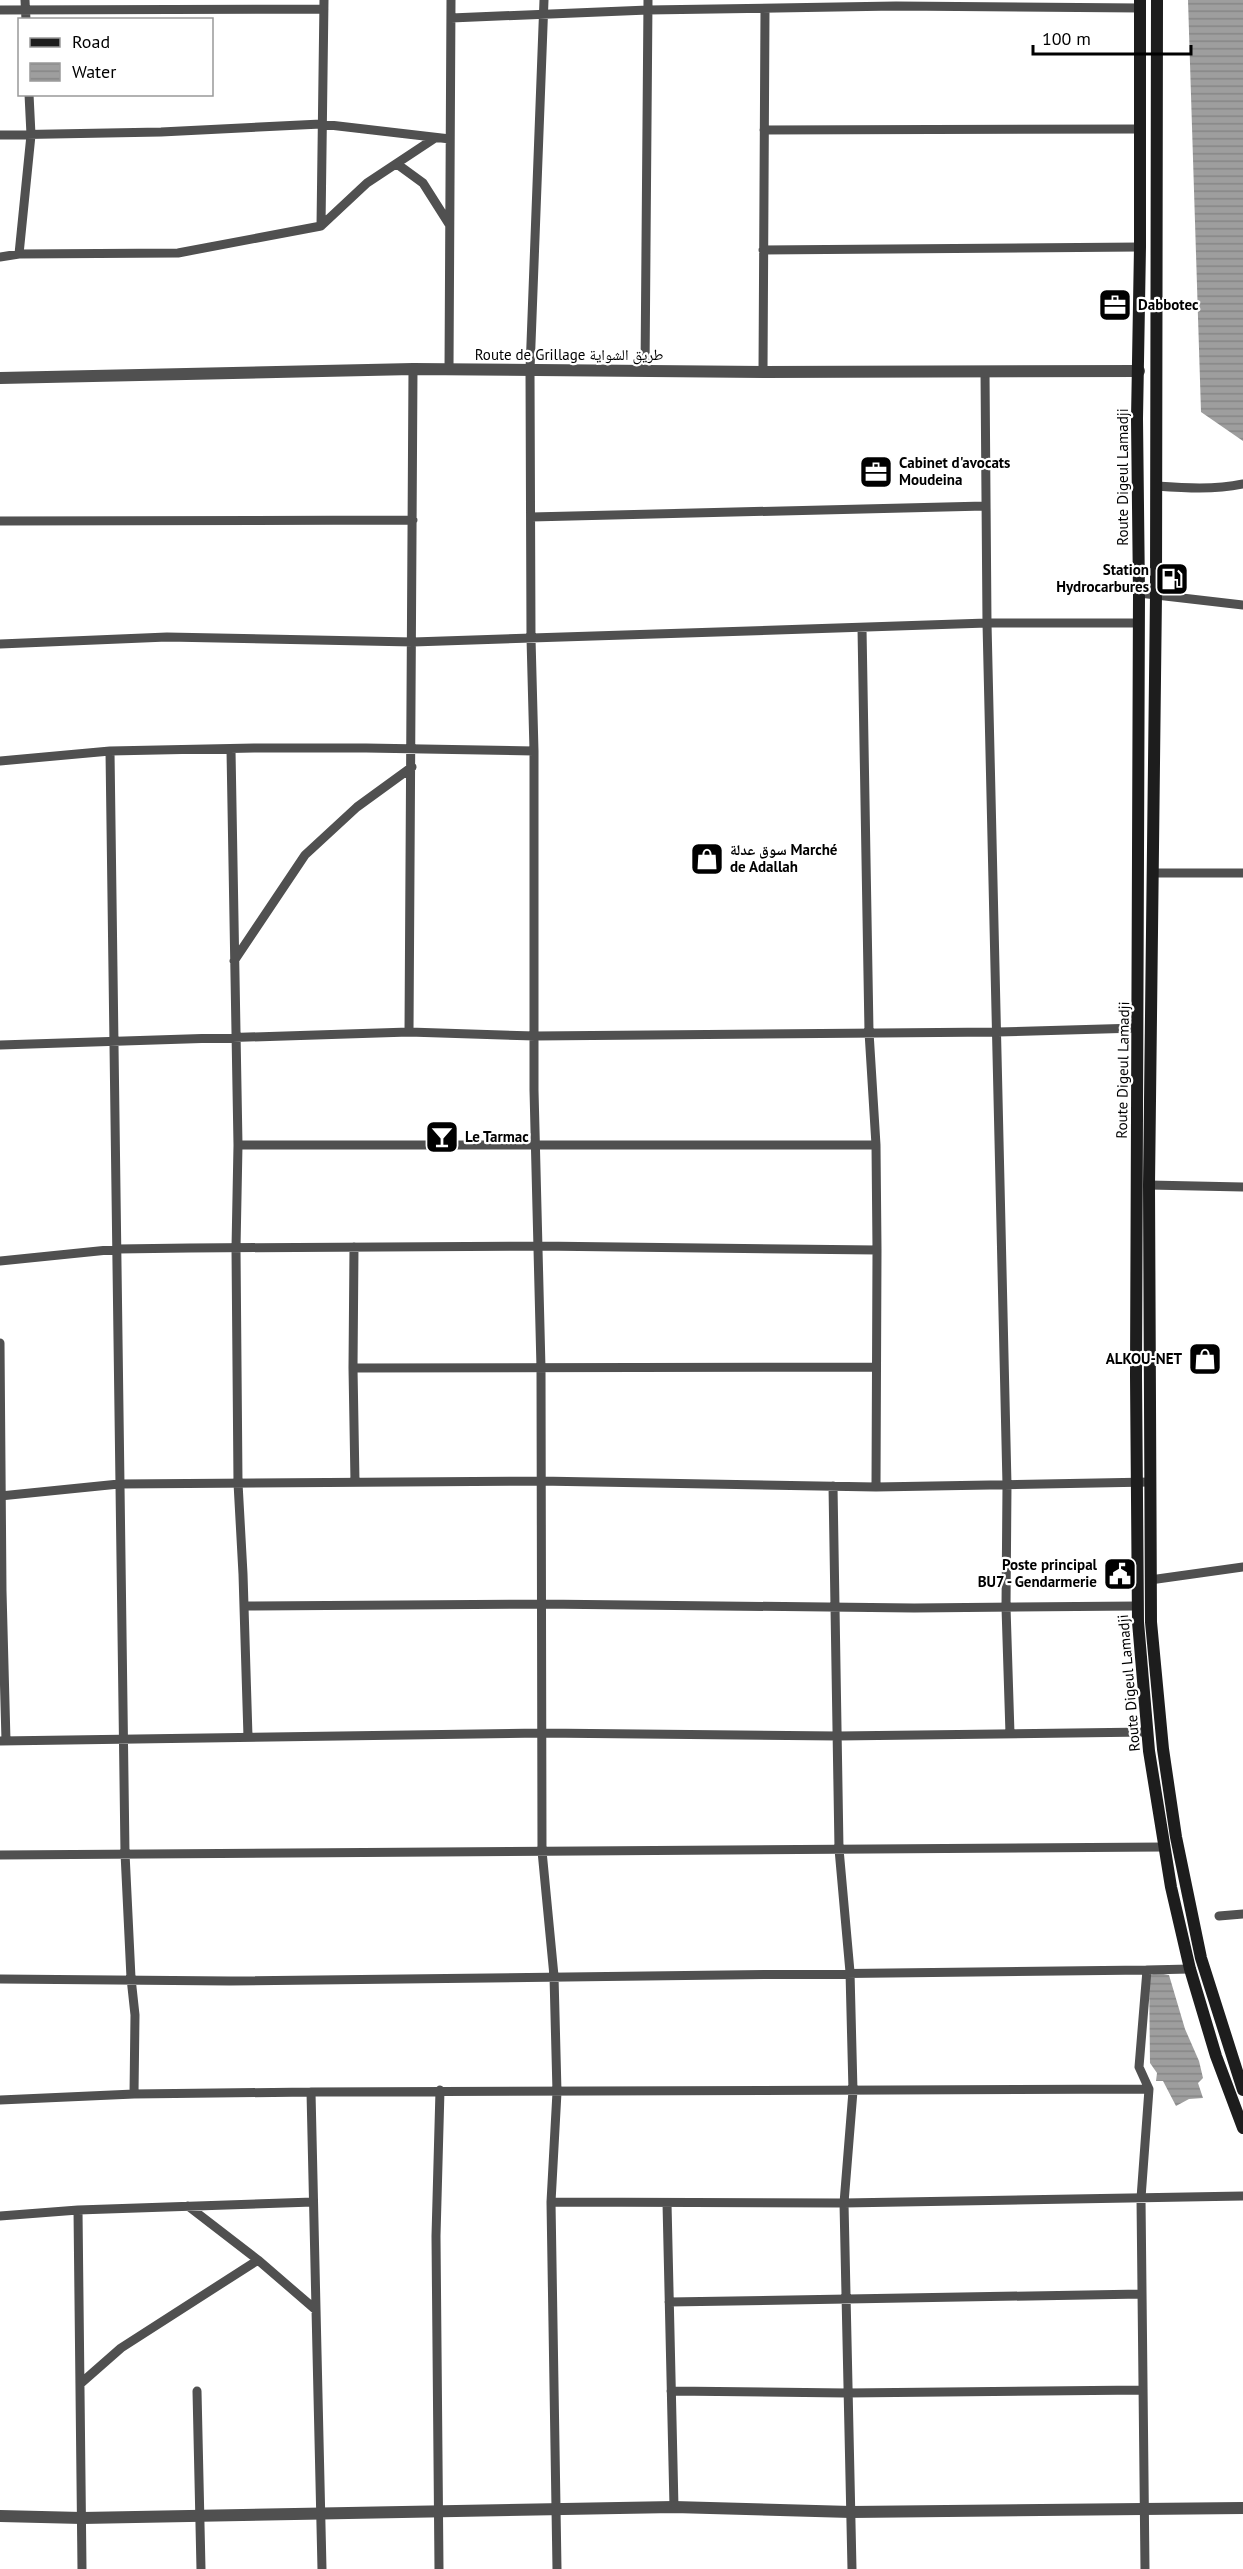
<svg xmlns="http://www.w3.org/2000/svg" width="1243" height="2569" font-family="'PT Sans','Noto Naskh Arabic',sans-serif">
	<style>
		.water { fill: url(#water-rules) }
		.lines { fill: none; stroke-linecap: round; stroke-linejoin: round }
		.minor { stroke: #505050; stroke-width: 9 }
		.tertiary { stroke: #505050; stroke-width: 12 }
		.secondary { stroke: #1d1d1d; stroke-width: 12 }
		.labels { text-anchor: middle; stroke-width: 4.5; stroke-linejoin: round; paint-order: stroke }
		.poi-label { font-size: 15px; font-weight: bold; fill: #000; stroke: #fff; text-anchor: start }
		.street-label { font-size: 15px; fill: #000; stroke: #fff }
	</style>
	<defs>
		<pattern id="water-rules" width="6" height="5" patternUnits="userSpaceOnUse" patternTransform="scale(1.5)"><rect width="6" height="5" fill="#9e9e9e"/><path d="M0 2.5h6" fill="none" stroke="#868686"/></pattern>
	</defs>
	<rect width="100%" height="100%" fill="#fff"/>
	<path class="water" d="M 1188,0 L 1243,0 L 1243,441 L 1201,412 Z
		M 1158,1973 L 1169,1975 L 1185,2029 L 1199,2061 L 1203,2078 L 1198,2083 L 1203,2098 L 1189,2099 L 1176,2106 L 1163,2081 L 1156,2081 L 1157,2073 L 1150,2063 L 1149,1975 Z"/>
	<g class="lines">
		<path class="minor" d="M 25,0 L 26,20
			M 544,0 L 530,370 L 531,638 L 534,751 L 534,1090 L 541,1368 L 542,1851 L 554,1976 L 557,2092 L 551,2202 L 557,2569
			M 0,10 L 324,9
			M 451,18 L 648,10 L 896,6 L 1140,8
			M 764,130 L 1140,129
			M 0,135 L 161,132 L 321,124 L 450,139
			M 397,164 L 423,183 L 449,224
			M 321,226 L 367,183 L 435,138
			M 763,250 L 1140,247
			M 19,254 L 31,135 L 29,94
			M 0,257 L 19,254 L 178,253 L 321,226 L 324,0
			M 449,370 L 451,0
			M 645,371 L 648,0
			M 985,371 L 987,623 L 1007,1485 L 1006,1607 L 1010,1734
			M 763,372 L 765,9
			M 1156,486 C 1185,488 1214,490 1243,484
			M 531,517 L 985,506
			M 0,521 L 413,520
			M 1139,593 L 1243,605
			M 862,628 L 869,1032 L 876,1145 L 877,1250
			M 0,644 L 167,637 L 413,642 L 987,623 L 1139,623
			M 231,750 L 238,1145 L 236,1248 L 238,1483 L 243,1574 L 248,1737
			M 110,751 L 125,1853 L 131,1978 L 135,2015 L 134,2094
			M 0,761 L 110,751 L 254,748 L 366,748 L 534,751
			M 1154,873 L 1243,873
			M 234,961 L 305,855 L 357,807 L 412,767
			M 409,1032 L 413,369
			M 0,1045 L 409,1032 L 535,1036 L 997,1032 L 1138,1028
			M 238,1145 L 876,1145
			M 1149,1185 L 1243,1187
			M 0,1261 L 118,1249 L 189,1248 L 538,1246 L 877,1250 L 876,1487
			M 0,1343 L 2,1591 L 6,1741
			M 353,1368 L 354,1247
			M 355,1482 L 353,1368 L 876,1367
			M 833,1486 L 839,1849 L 850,1972 L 853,2091 L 844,2203 L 852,2569
			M 0,1496 L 119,1484 L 539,1481 L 876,1487 L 1150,1482
			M 1150,1580 L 1243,1567
			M 244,1606 L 541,1604 L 914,1608 L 1137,1606
			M 0,1741 L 541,1733 L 838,1736 L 1147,1732
			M 0,1855 L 1164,1847
			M 1219,1916 L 1243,1914
			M 0,1979 L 230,1981 L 1147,1970
			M 311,2092 L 322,2569
			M 0,2100 L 134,2094 L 311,2092 L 1149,2089
			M 551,2202 L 844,2203 L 1243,2196
			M 667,2203 L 674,2507
			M 188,2206 L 258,2260 L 316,2310
			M 78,2210 L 82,2569
			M 0,2216 L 78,2210 L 313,2202
			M 669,2302 L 1142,2294
			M 80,2384 L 121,2348 L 258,2260
			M 197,2391 L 201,2569
			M 671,2391 L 847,2393 L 1143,2390
			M 439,2569 L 436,2236 L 440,2090
			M 1145,2569 L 1141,2198 L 1149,2089 L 1139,2067 L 1147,1970 L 1190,1969"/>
		<path class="tertiary" d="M 0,378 L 413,369 L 763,372 L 1139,371
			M 0,2516 L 82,2518 L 674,2507 L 851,2512 L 1243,2508"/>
		<path class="secondary" d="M 1140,0 L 1140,247 L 1137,419 L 1139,593 L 1136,1376 L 1138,1622 L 1149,1751 L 1171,1887 L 1190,1969 L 1216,2056 L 1243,2128
			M 1157,0 L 1156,594 L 1149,1185 L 1151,1622 L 1163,1749 L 1176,1837 L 1201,1958 L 1243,2090"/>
	</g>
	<defs>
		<symbol id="office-square" viewBox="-11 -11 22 22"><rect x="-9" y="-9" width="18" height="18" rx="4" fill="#000" stroke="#fff"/><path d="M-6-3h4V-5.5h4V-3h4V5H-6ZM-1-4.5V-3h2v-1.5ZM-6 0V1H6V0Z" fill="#fff"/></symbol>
		<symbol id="fuel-square" viewBox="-11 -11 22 22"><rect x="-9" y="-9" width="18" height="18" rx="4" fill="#000" stroke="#fff"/><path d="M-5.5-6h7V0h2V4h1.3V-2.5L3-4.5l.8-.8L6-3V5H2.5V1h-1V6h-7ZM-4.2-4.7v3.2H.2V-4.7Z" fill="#fff"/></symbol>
		<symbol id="shop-square" viewBox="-11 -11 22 22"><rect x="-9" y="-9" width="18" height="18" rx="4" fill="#000" stroke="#fff"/><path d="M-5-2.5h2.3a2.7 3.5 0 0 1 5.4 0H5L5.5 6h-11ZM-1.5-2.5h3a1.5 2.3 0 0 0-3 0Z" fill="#fff"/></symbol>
		<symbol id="bar-square" viewBox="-11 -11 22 22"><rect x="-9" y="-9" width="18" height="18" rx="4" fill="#000" stroke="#fff"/><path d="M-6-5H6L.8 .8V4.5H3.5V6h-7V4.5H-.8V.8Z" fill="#fff"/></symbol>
		<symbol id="civic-square" viewBox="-11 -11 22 22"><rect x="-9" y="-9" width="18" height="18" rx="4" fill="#000" stroke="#fff"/><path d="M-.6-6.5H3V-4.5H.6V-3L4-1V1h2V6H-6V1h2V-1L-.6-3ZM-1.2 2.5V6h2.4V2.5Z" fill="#fff"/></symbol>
	</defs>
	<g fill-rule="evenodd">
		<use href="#office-square" x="1096" y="286" width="38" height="38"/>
		<use href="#office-square" x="857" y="453" width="38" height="38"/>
		<use href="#fuel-square" x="1153" y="560" width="38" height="38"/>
		<use href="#shop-square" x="688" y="840" width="38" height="38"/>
		<use href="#bar-square" x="423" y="1118" width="38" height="38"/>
		<use href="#shop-square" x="1186" y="1340" width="38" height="38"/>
		<use href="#civic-square" x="1101" y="1555" width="38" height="38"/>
	</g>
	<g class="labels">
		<g class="poi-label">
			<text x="1138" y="310">Dabbotec</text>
			<text x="899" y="468">Cabinet d'avocats<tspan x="899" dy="17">Moudeina</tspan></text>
			<text x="1149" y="575" text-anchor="end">Station<tspan x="1149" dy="17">Hydrocarbures</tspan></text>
			<text x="730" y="855">سوق عدلة Marché<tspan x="730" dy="17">de Adallah</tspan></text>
			<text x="465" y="1142">Le Tarmac</text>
			<text x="1182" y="1364" text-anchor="end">ALKOU-NET</text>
			<text x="1097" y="1570" text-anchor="end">Poste principal<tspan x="1097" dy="17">BU7 - Gendarmerie</tspan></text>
		</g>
		<g class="street-label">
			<text x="569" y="360">Route de Grillage طريق الشواية</text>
			<text transform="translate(1123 477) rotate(-90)" y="5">Route Digeul Lamadji</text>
			<text transform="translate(1123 1070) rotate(-89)" y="5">Route Digeul Lamadji</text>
			<text transform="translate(1129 1683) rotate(-95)" y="5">Route Digeul Lamadji</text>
		</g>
	</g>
	<rect x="18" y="18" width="195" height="78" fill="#ffffff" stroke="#999999" stroke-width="1.5"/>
	<rect x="30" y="38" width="30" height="9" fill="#1d1d1d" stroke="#999999" stroke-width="1.5"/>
	<text x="72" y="48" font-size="18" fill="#000000">Road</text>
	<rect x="30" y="63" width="30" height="18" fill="url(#water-rules)" stroke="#999999" stroke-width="1.5"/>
	<text x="72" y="78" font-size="18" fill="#000000">Water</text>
	<path d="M1033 45v9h158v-9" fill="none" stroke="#000000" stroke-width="3"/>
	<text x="1042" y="45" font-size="18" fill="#000000" stroke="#ffffff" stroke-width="4.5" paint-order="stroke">100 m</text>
</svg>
